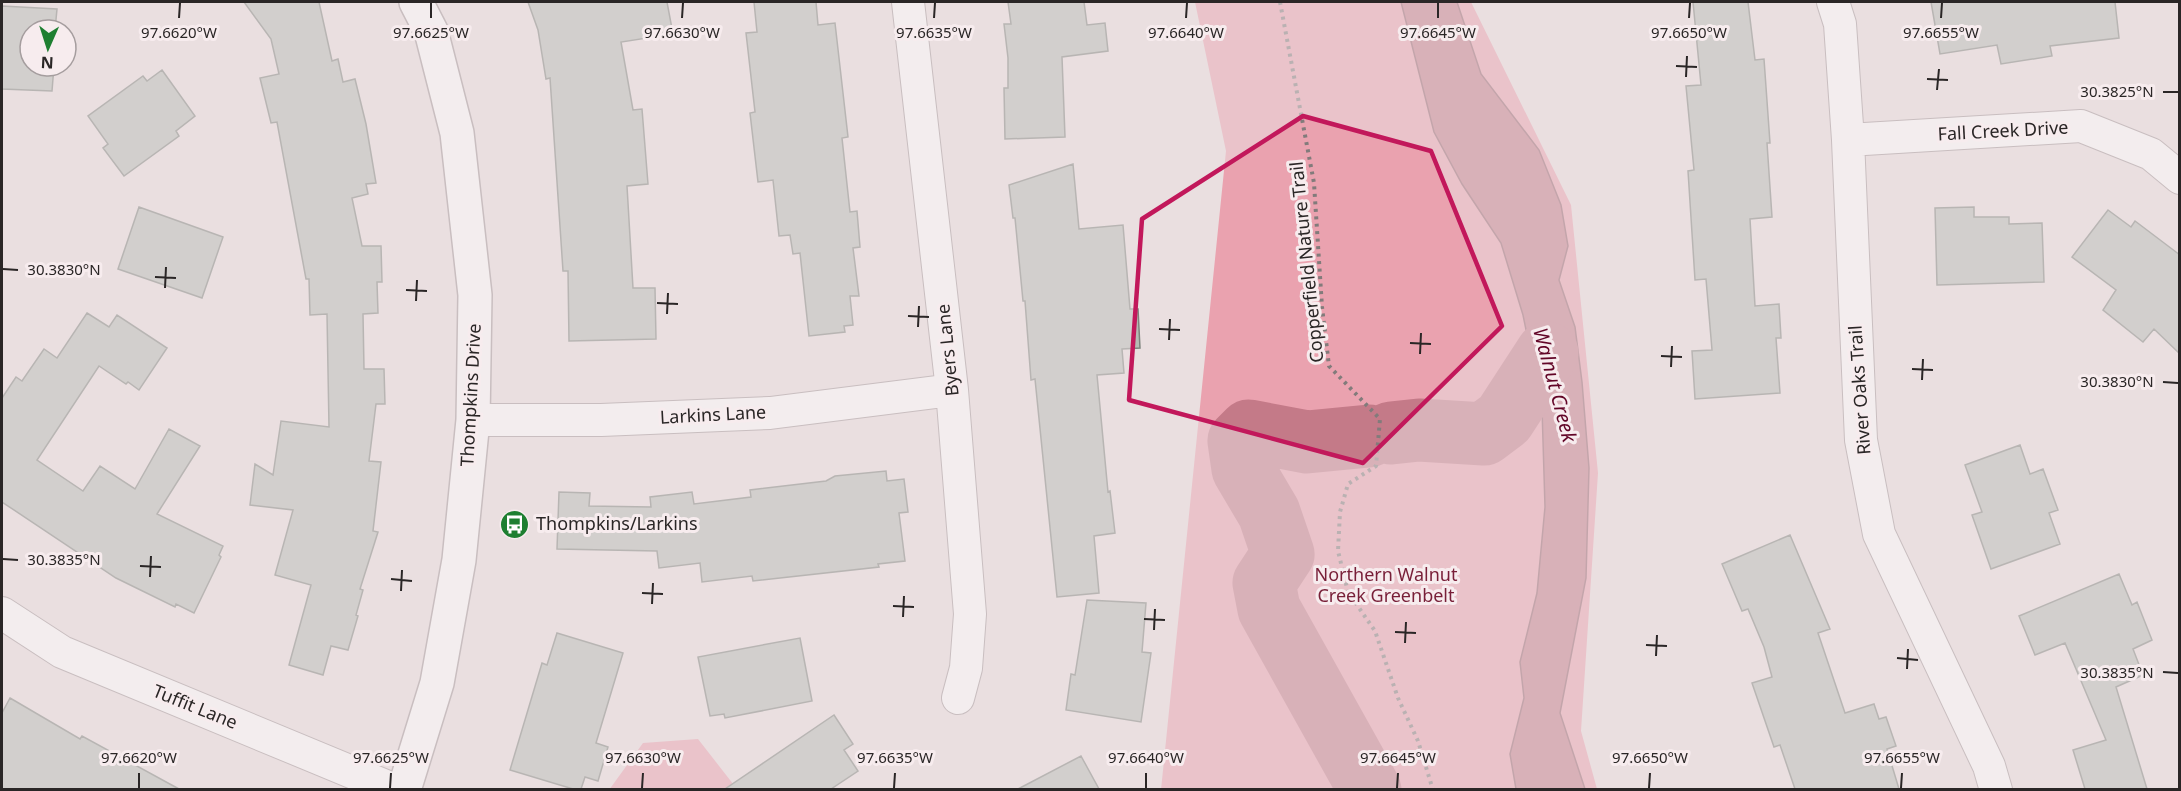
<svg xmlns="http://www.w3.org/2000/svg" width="2181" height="791" font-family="'Noto Sans',sans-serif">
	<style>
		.green { fill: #eaa2af }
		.water { fill: #c47a88; stroke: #96616b; stroke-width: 1.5 }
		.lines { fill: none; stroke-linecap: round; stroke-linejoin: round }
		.river { stroke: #c47a88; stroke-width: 63 }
		.building { fill: #b5bcb5; stroke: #7d847d; stroke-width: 1.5 }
		.minor-casing { stroke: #a29899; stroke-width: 34 }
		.tertiary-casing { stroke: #a29899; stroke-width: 36 }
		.path { stroke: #827b7b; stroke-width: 4; stroke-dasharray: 3 4.5; stroke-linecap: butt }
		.minor { stroke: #fff; stroke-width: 32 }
		.tertiary { stroke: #fff; stroke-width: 33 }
		.marked { fill: none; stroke: #c2185b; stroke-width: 4.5; stroke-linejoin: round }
		.ticks { fill: none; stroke: #2a2626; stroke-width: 2 }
		.labels { text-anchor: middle; stroke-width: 6; stroke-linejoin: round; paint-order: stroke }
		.street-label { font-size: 18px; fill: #2a2626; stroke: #f7ecee }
		.poi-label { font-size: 18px; fill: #2a2626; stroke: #f7ecee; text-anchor: start }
		.park-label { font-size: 18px; fill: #781f38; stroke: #f7ecee }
		.water-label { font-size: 20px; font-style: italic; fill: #620527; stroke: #f7ecee }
		.ticks-label { font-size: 15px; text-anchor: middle; fill: #2a2626; stroke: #f7ecee; stroke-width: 6; stroke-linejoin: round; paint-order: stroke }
	</style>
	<rect width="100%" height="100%" fill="#eadfe0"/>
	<path class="green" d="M 1195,2 L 1471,2 L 1571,205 L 1598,473 L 1581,731 L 1597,789 L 1161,790 L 1226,151 Z
		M 698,739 L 737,789 L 609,790 L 643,743 Z"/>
	<path class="water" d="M 1401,2 L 1457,2 L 1481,74 L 1539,150 L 1561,205 L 1568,246 L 1559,280 L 1575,327 L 1582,382 L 1589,468 L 1586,578 L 1560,713 L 1585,789 L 1516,789 L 1510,754 L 1524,698 L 1520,662 L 1537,593 L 1545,507 L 1542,408 L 1523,315 L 1501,243 L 1462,184 L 1434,132 Z"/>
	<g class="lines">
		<path class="river" d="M 1391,433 L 1419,430 L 1484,434 L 1504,419 L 1547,353
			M 1369,436 L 1307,442 L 1249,431 L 1239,441 L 1243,469 L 1269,513 L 1283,554 L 1264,583 L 1269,609 L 1370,790"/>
	</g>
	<path class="building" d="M 244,2 L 319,2 L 332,61 L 338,59 L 343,82 L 355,79 L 366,124 L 376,183 L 366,184 L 368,194 L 352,198 L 362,246 L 381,246 L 382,282 L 377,282 L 378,313 L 363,314 L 364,369 L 384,369 L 385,404 L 376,404 L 369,461 L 381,462 L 373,531 L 378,532 L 360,589 L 363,590 L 356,615 L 358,616 L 348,650 L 331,646 L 323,675 L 289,665 L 311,585 L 275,575 L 293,510 L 250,505 L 255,464 L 273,475 L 281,421 L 329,427 L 327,314 L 310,315 L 309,279 L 306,279 L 277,122 L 271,123 L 260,78 L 279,74 L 271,39 Z
		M 528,2 L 667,2 L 673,34 L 621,42 L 633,110 L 642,109 L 648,184 L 627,186 L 633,288 L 655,288 L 656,339 L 569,341 L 568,271 L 563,271 L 550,78 L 546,79 L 538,30 Z
		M 754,2 L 816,2 L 818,25 L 835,23 L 848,137 L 842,138 L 850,212 L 857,211 L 860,247 L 853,248 L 859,296 L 850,296 L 853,325 L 844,326 L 845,332 L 809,336 L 800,253 L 793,254 L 790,235 L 779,236 L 773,180 L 758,182 L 750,113 L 755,112 L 746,33 L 757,32 Z
		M 1008,2 L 1084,2 L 1087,25 L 1105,23 L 1108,51 L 1062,57 L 1065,137 L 1005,139 L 1004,88 L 1008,88 L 1008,58 L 1004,24 L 1011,24 Z
		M 1693,2 L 1748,2 L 1755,60 L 1764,59 L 1770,143 L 1767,143 L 1772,217 L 1750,219 L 1755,306 L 1779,304 L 1781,338 L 1776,338 L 1780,393 L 1695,399 L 1692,351 L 1712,350 L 1706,279 L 1695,280 L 1688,171 L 1694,170 L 1686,86 L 1701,85 Z
		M 1931,2 L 2115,2 L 2119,38 L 2050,46 L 2052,56 L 2001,64 L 1997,45 L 1940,54 Z
		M 2,6 L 57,9 L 55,30 L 30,30 L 30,66 L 54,66 L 52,91 L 2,89 Z
		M 162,70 L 195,116 L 176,131 L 179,136 L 124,176 L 103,148 L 108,144 L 88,116 L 143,76 L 147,81 Z
		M 1073,164 L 1079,229 L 1123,225 L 1130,309 L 1138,309 L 1140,348 L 1122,349 L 1124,373 L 1097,375 L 1108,492 L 1110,491 L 1115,533 L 1094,536 L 1099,593 L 1057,597 L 1035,379 L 1031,380 L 1025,301 L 1023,301 L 1015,218 L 1013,218 L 1009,185 Z
		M 139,207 L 223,237 L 202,298 L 118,269 Z
		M 1974,207 L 1974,217 L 2009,217 L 2009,224 L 2042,223 L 2044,282 L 1937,285 L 1935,208 Z
		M 2108,210 L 2131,227 L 2135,221 L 2180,255 L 2180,354 L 2154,329 L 2143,342 L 2103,310 L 2116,290 L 2072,257 Z
		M 87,313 L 109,327 L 117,315 L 167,348 L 139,390 L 128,382 L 126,384 L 99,366 L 37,460 L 83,491 L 100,466 L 135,489 L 169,429 L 200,446 L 157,514 L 223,546 L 219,555 L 221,557 L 194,613 L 176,604 L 175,607 L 116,578 L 2,502 L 2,398 L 16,377 L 22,381 L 44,349 L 57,358 Z
		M 2020,445 L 2030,474 L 2043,469 L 2058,510 L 2049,513 L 2060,544 L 1991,569 L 1972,515 L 1982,512 L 1965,465 Z
		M 886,471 L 887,481 L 904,479 L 908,512 L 899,513 L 905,561 L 878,564 L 879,567 L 753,581 L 752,576 L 702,582 L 700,563 L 659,568 L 657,551 L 557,549 L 559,492 L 590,493 L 589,506 L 651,507 L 650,497 L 692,492 L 694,504 L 751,497 L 750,490 L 826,481 L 835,476 Z
		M 1790,535 L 1830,629 L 1818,633 L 1845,713 L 1874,704 L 1879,719 L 1886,717 L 1896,746 L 1887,749 L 1899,789 L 1795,789 L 1780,745 L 1774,747 L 1752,683 L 1772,677 L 1764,647 L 1748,609 L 1742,611 L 1722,564 Z
		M 2119,574 L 2132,605 L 2137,602 L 2152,640 L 2133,649 L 2143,675 L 2116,687 L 2147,789 L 2085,789 L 2073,750 L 2106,740 L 2065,643 L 2035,655 L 2019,616 Z
		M 1087,600 L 1146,603 L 1142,652 L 1151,653 L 1141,722 L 1066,710 L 1071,674 L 1075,675 Z
		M 557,633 L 623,653 L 596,743 L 608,747 L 598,781 L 585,777 L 581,789 L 573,789 L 510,770 L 542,663 L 547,665 Z
		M 800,638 L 812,701 L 725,718 L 724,714 L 710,716 L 698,657 Z
		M 10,698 L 80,739 L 82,736 L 179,789 L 2,789 L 2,713 Z
		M 834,715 L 853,744 L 844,750 L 858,771 L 831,789 L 725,789 Z
		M 1081,756 L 1099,789 L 1018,789 Z"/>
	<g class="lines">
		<defs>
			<path id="minor" d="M 908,2 L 952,390 L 970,614 L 966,668 L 958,698
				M 1833,2 L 1840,24 L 1848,140 L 1861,440 L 1879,534 L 1989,766 L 1996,790
				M 1848,140 L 2081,126 L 2151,154 L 2180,178
				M 473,420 L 601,420 L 770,413 L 952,390
				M 2,613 L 62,652 L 395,790"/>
			<path id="tertiary" d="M 404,790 L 437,683 L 459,560 L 473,420 L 475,295 L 457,133 L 431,31 L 416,2"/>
		</defs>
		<use href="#minor" class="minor-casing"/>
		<use href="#tertiary" class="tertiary-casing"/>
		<path class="path" d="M 1280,2 L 1314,183 L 1322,307 L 1329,366 L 1380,419 L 1376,466 L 1348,484 L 1340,512 L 1338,551 L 1348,592 L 1375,631 L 1398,698 L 1418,741 L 1433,790"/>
		<use href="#minor" class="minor"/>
		<use href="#tertiary" class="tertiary"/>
	</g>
	<path d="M0 0H2181V791H0ZM 1303,116 L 1431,151 L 1502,326 L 1363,463 L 1129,400 L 1142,219 Z" fill="#eadfe0" fill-opacity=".55" fill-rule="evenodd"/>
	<path class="marked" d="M 1303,116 L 1431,151 L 1502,326 L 1363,463 L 1129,400 L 1142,219 Z"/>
	<path class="ticks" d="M 179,18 L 180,3M 431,18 L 431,3M 682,18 L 683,3M 934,18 L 935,3M 1186,18 L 1187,3M 1438,18 L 1438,3M 1689,18 L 1690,3M 1941,18 L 1942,3M 1676,66 L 1697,67M 1686,77 L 1687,56M 1927,79 L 1948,80M 1937,90 L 1939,69M 2163,92 L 2178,92M 3,269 L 18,270M 155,277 L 176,278M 165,288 L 166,267M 406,290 L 427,291M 416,301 L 417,280M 657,303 L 678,304M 667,314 L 668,293M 908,316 L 929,317M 918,327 L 919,306M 1159,329 L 1180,330M 1169,340 L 1170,319M 1410,343 L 1431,344M 1420,354 L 1421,333M 1661,356 L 1682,357M 1671,367 L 1672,346M 1912,369 L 1933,370M 1922,380 L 1923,359M 2163,382 L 2178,383M 3,559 L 18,560M 140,566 L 161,567M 150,577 L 151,556M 391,579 L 412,581M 401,591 L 402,570M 642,593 L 663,594M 652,604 L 653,583M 893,606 L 914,607M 903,617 L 904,596M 1144,619 L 1165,620M 1154,630 L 1155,609M 1395,632 L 1416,633M 1405,643 L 1406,622M 1646,645 L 1667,646M 1656,656 L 1657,635M 1897,658 L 1918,660M 1907,669 L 1908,649M 2163,672 L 2178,673M 139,788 L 139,773M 390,788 L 391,773M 642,788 L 643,773M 894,788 L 895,773M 1146,788 L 1146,773M 1397,788 L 1398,773M 1649,788 L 1650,773M 1901,788 L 1902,773"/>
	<defs>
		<symbol id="bus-disc" viewBox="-11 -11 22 22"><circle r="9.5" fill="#1e7f31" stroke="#f7ecee"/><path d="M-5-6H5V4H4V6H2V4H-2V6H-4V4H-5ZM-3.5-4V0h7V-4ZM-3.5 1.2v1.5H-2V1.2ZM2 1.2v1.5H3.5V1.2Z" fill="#fff"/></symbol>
	</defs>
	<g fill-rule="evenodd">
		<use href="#bus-disc" x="498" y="508" width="33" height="33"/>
	</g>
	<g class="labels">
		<g class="street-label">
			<text transform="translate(2003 131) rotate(-3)" y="6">Fall Creek Drive</text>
			<text transform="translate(1307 262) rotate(-96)" y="6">Copperfield Nature Trail</text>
			<text transform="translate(948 350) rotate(-96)" y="6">Byers Lane</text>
			<text transform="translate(1860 390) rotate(-94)" y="6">River Oaks Trail</text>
			<text transform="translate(471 395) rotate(-87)" y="6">Thompkins Drive</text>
			<text transform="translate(713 415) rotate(-3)" y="6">Larkins Lane</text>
			<text transform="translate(195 707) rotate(22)" y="6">Tuffit Lane</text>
		</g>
		<g class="poi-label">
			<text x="536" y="530">Thompkins/Larkins</text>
		</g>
		<g class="park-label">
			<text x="1386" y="581">Northern Walnut<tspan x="1386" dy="21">Creek Greenbelt</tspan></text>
		</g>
		<g class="water-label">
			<text transform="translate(1555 385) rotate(75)" y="7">Walnut Creek</text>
		</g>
	</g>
	<g class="ticks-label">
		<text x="179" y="38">97.6620°W</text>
		<text x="431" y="38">97.6625°W</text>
		<text x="682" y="38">97.6630°W</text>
		<text x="934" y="38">97.6635°W</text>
		<text x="1186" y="38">97.6640°W</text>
		<text x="1438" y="38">97.6645°W</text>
		<text x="1689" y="38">97.6650°W</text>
		<text x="1941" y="38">97.6655°W</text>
		<text x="2117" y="97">30.3825°N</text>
		<text x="64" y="275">30.3830°N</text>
		<text x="2117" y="387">30.3830°N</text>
		<text x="64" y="565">30.3835°N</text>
		<text x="2117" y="678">30.3835°N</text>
		<text x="139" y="763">97.6620°W</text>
		<text x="391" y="763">97.6625°W</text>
		<text x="643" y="763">97.6630°W</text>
		<text x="895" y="763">97.6635°W</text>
		<text x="1146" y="763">97.6640°W</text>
		<text x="1398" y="763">97.6645°W</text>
		<text x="1650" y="763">97.6650°W</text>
		<text x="1902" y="763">97.6655°W</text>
	</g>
	<rect width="2181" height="791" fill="none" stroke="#2a2626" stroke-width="6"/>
	<g transform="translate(48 48) rotate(183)"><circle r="28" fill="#f7ecee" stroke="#a59d9e" stroke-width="1.5"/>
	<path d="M0-4.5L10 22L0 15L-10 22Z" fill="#1e7f31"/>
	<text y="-9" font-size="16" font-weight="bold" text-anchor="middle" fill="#2a2626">N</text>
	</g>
</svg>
